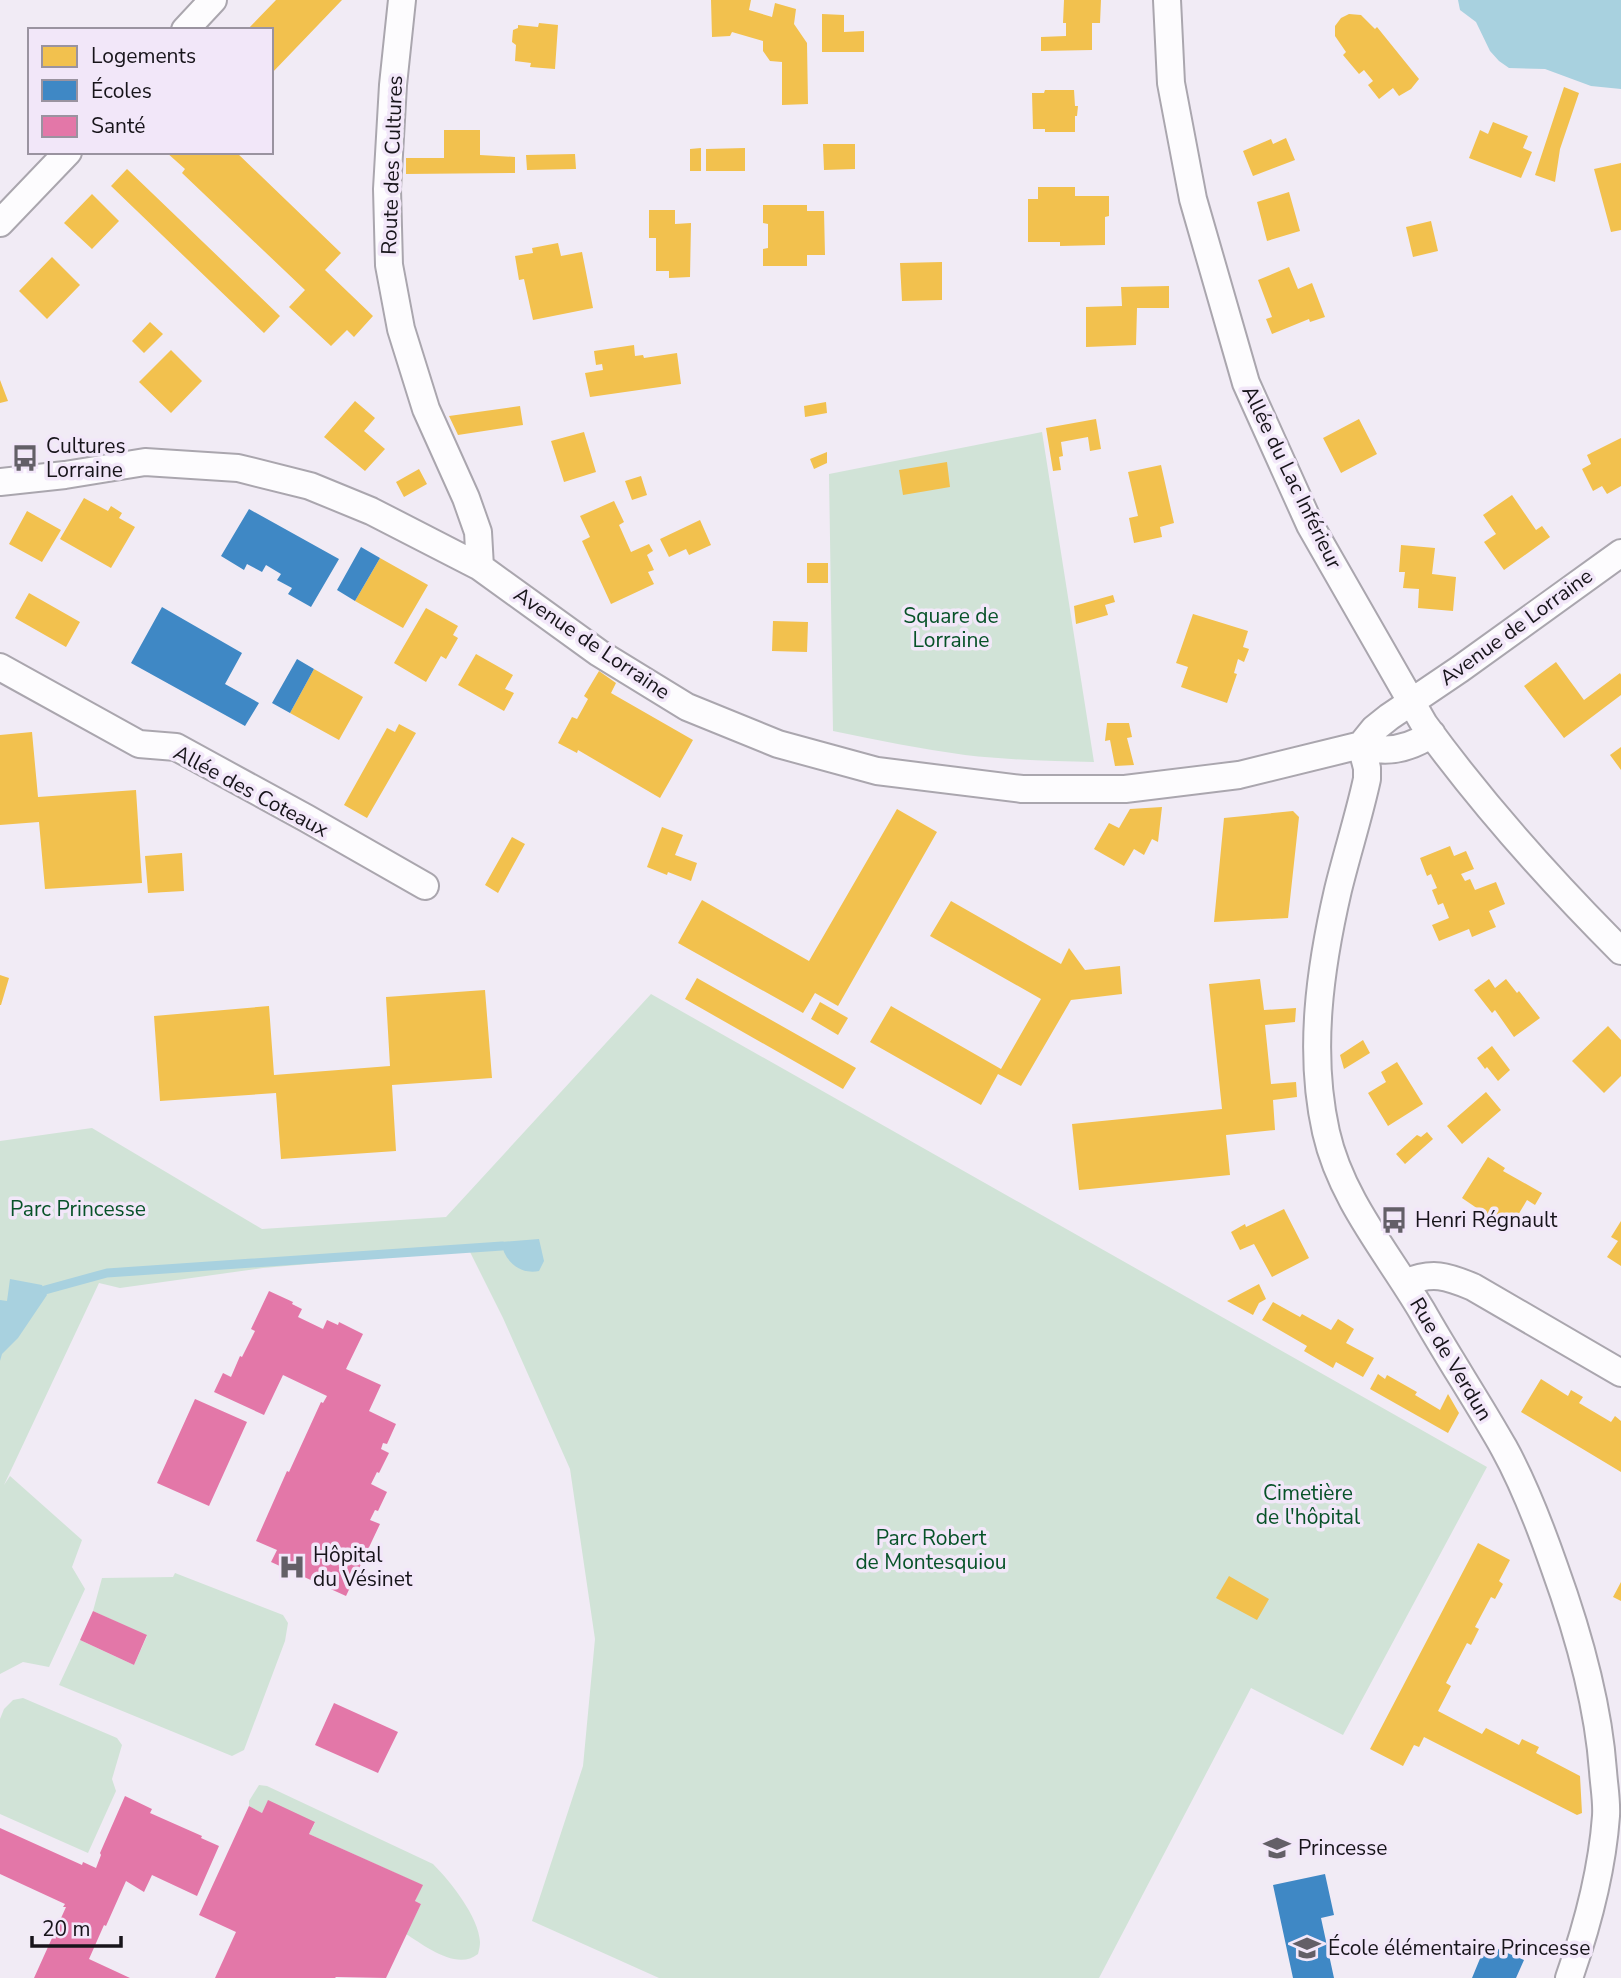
<svg xmlns="http://www.w3.org/2000/svg" width="1621" height="1978" font-family="'Nunito Sans',sans-serif">
	<style>
		.green { fill: #d1e3d7 }
		.water { fill: #a8d1df }
		.homes { fill: #f2c14e }
		.schools { fill: #3f88c5 }
		.health { fill: #e377a8 }
		.lines { fill: none; stroke-linecap: round; stroke-linejoin: round }
		.stream { stroke: #a8d1df; stroke-width: 9 }
		.minor-casing { stroke: #aaa6ae; stroke-width: 30 }
		.minor { stroke: #fdfcfe; stroke-width: 26 }
		.labels { text-anchor: middle; stroke-width: 7; stroke-linejoin: round; paint-order: stroke }
		.street-label { font-size: 21px; fill: #17141a; stroke: #f2e7f9 }
		.poi-label { font-size: 21px; fill: #17141a; stroke: #f2e7f9; text-anchor: start }
		.park-label { font-size: 21px; fill: #075228; stroke: #f2e7f9 }
	</style>
	<rect width="100%" height="100%" fill="#f1ebf5"/>
	<path class="green" d="M 1042,432 L 1094,762 C 1051,761 1008,760 965,755 C 921,749 877,740 833,731 L 829,474 Z
		M 651,994 L 1487,1467 L 1343,1735 L 1251,1688 L 1099,1978 L 659,1978 L 532,1921 L 583,1766 L 595,1639 L 570,1469 L 503,1318 L 469,1250 L 263,1268 L 120,1288 L 99,1283 L 4,1485 L 10,1476 L 82,1540 L 72,1567 L 85,1589 L 49,1667 L 23,1662 L 0,1674 L 0,1141 L 92,1128 L 262,1229 L 446,1217 Z
		M 175,1573 L 283,1615 L 288,1623 L 285,1641 L 244,1750 L 232,1756 L 59,1685 L 80,1640 L 134,1665 L 147,1636 L 93,1611 L 102,1578 L 173,1577 Z
		M 23,1698 L 117,1738 L 122,1745 L 112,1779 L 116,1791 L 88,1853 L 0,1814 L 0,1719 L 4,1709 L 13,1700 Z
		M 259,1785 L 267,1786 L 433,1864 C 450,1881 479,1917 480,1942 C 480,1946 479,1950 478,1954 C 457,1971 425,1946 406,1934 L 421,1904 L 415,1901 L 422,1885 L 309,1834 L 315,1823 L 268,1801 L 262,1813 L 249,1806 L 249,1801 Z"/>
	<path class="water" d="M 1458,0 L 1621,0 L 1621,89 L 1591,86 L 1545,69 L 1509,68 L 1499,61 L 1490,51 L 1476,22 L 1460,10 Z
		M 539,1239 L 544,1261 L 539,1271 C 520,1275 504,1261 501,1242 Z
		M 10,1279 L 42,1285 L 47,1295 L 18,1338 L 2,1354 L 0,1361 L 0,1300 L 7,1301 Z"/>
	<path class="homes" d="M 276,0 L 342,0 L 271,74 L 271,30 L 247,30 Z
		M 711,0 L 751,0 L 749,10 L 772,17 L 775,3 L 796,9 L 794,24 L 807,43 L 808,104 L 782,105 L 782,62 L 770,61 L 763,51 L 763,41 L 732,32 L 730,36 L 712,37 Z
		M 1064,0 L 1101,0 L 1100,23 L 1092,23 L 1092,50 L 1041,51 L 1041,37 L 1066,36 L 1066,23 L 1063,23 Z
		M 822,14 L 844,15 L 844,32 L 864,31 L 864,52 L 822,52 Z
		M 1349,14 L 1361,15 L 1375,29 L 1377,27 L 1419,79 L 1411,89 L 1399,96 L 1393,88 L 1379,99 L 1368,85 L 1373,81 L 1364,70 L 1359,74 L 1343,55 L 1346,52 L 1335,36 L 1335,26 L 1341,18 Z
		M 539,23 L 558,25 L 555,69 L 530,67 L 531,63 L 515,61 L 516,45 L 512,42 L 513,30 L 518,28 L 518,25 L 538,27 Z
		M 1564,87 L 1579,93 L 1560,149 L 1555,182 L 1535,175 Z
		M 1045,90 L 1074,90 L 1075,106 L 1078,106 L 1077,116 L 1075,116 L 1075,132 L 1045,132 L 1045,129 L 1033,129 L 1032,93 L 1044,93 Z
		M 1493,122 L 1528,136 L 1523,148 L 1532,152 L 1521,178 L 1469,158 L 1480,130 L 1488,134 Z
		M 444,130 L 480,130 L 480,155 L 515,157 L 515,173 L 406,174 L 406,158 L 444,158 Z
		M 1286,138 L 1295,160 L 1253,176 L 1243,151 L 1271,139 L 1273,144 Z
		M 823,144 L 855,144 L 855,169 L 824,170 Z
		M 701,148 L 701,171 L 690,171 L 690,149 Z
		M 745,148 L 745,171 L 706,171 L 706,149 Z
		M 166,152 L 236,152 L 341,253 L 325,270 L 373,316 L 354,337 L 347,330 L 331,346 L 289,307 L 305,290 L 182,173 L 185,169 Z
		M 575,154 L 576,169 L 527,170 L 526,155 Z
		M 1621,163 L 1621,230 L 1611,232 L 1594,169 Z
		M 127,169 L 280,316 L 264,333 L 111,186 Z
		M 1038,187 L 1075,187 L 1075,196 L 1109,196 L 1109,216 L 1105,217 L 1105,245 L 1060,246 L 1060,242 L 1028,242 L 1028,199 L 1038,199 Z
		M 1289,192 L 1300,231 L 1267,241 L 1257,202 Z
		M 92,194 L 119,221 L 92,249 L 64,223 Z
		M 763,205 L 807,205 L 807,211 L 824,211 L 825,255 L 807,255 L 807,266 L 763,266 L 763,249 L 768,248 L 768,224 L 763,223 Z
		M 649,210 L 675,210 L 675,224 L 691,223 L 690,277 L 669,278 L 669,271 L 656,271 L 656,238 L 649,238 Z
		M 1431,221 L 1438,251 L 1413,257 L 1406,227 Z
		M 558,243 L 561,256 L 582,252 L 593,308 L 533,320 L 524,279 L 519,280 L 515,256 L 533,253 L 532,248 Z
		M 52,257 L 80,285 L 47,319 L 19,291 Z
		M 942,262 L 942,300 L 902,301 L 900,263 Z
		M 1289,267 L 1298,289 L 1312,283 L 1325,317 L 1310,322 L 1309,319 L 1272,334 L 1266,319 L 1272,317 L 1258,280 Z
		M 1169,286 L 1169,308 L 1137,308 L 1136,345 L 1086,347 L 1086,307 L 1122,306 L 1121,287 Z
		M 150,322 L 163,334 L 144,353 L 132,341 Z
		M 634,345 L 635,356 L 643,355 L 644,358 L 677,353 L 681,384 L 590,397 L 585,373 L 603,370 L 602,364 L 596,365 L 594,351 Z
		M 171,350 L 202,381 L 171,413 L 139,382 Z
		M 0,380 L 8,401 L 0,403 Z
		M 355,401 L 375,418 L 364,431 L 385,449 L 365,471 L 324,437 Z
		M 826,402 L 827,413 L 805,417 L 804,406 Z
		M 520,406 L 523,425 L 458,435 L 449,416 Z
		M 1096,419 L 1101,449 L 1090,451 L 1088,437 L 1061,442 L 1063,456 L 1059,457 L 1061,470 L 1053,471 L 1046,428 Z
		M 1359,419 L 1377,454 L 1341,473 L 1323,438 Z
		M 584,432 L 596,472 L 564,482 L 551,441 Z
		M 1621,438 L 1621,486 L 1607,494 L 1602,486 L 1593,491 L 1582,469 L 1591,464 L 1587,455 Z
		M 827,452 L 827,463 L 814,469 L 810,459 Z
		M 947,462 L 950,487 L 903,495 L 899,470 Z
		M 1161,465 L 1174,523 L 1160,527 L 1162,537 L 1134,543 L 1129,518 L 1138,516 L 1128,472 Z
		M 419,469 L 427,484 L 404,497 L 396,482 Z
		M 641,476 L 647,495 L 632,500 L 625,481 Z
		M 1512,495 L 1536,530 L 1542,526 L 1550,537 L 1504,570 L 1484,542 L 1496,534 L 1483,515 Z
		M 84,498 L 108,511 L 111,506 L 122,513 L 119,518 L 135,527 L 111,568 L 60,539 Z
		M 614,501 L 624,522 L 619,525 L 631,552 L 649,544 L 653,551 L 647,555 L 654,570 L 648,572 L 654,584 L 611,604 L 582,541 L 590,537 L 580,516 Z
		M 27,511 L 61,530 L 42,562 L 9,544 Z
		M 700,520 L 711,545 L 689,555 L 686,549 L 669,557 L 660,539 Z
		M 1401,545 L 1435,548 L 1432,574 L 1456,577 L 1453,611 L 1418,608 L 1419,589 L 1403,588 L 1405,572 L 1399,572 Z
		M 380,558 L 428,585 L 403,628 L 355,601 Z
		M 807,563 L 828,563 L 828,583 L 807,583 Z
		M 29,593 L 80,622 L 66,647 L 15,618 Z
		M 1113,595 L 1115,602 L 1105,605 L 1108,615 L 1076,624 L 1074,606 Z
		M 426,608 L 458,626 L 453,635 L 458,638 L 446,659 L 441,656 L 426,682 L 394,663 Z
		M 1193,614 L 1248,631 L 1243,647 L 1249,649 L 1244,662 L 1238,659 L 1234,673 L 1237,674 L 1227,703 L 1181,687 L 1188,667 L 1176,663 Z
		M 773,621 L 808,622 L 807,652 L 772,651 Z
		M 476,654 L 513,675 L 505,689 L 514,693 L 504,711 L 458,685 Z
		M 1556,662 L 1584,700 L 1620,673 L 1621,675 L 1621,695 L 1564,738 L 1524,686 Z
		M 314,669 L 363,697 L 339,740 L 290,713 Z
		M 599,671 L 616,683 L 611,693 L 693,740 L 660,798 L 578,750 L 577,753 L 558,743 L 572,717 L 577,719 L 588,699 L 584,696 Z
		M 1107,723 L 1129,723 L 1132,737 L 1127,738 L 1134,765 L 1115,766 L 1110,740 L 1105,741 Z
		M 399,724 L 416,733 L 367,818 L 344,805 L 387,728 L 395,732 Z
		M 32,732 L 38,797 L 136,790 L 142,883 L 45,889 L 39,822 L 0,825 L 0,735 Z
		M 1621,747 L 1621,770 L 1610,755 Z
		M 1162,807 L 1158,842 L 1152,839 L 1144,855 L 1134,849 L 1124,866 L 1094,849 L 1109,823 L 1119,828 L 1130,809 Z
		M 897,809 L 937,832 L 838,1006 L 815,993 L 803,1013 L 678,943 L 702,900 L 809,961 Z
		M 1293,811 L 1299,817 L 1288,918 L 1214,922 L 1224,818 Z
		M 662,827 L 683,835 L 675,855 L 697,863 L 691,881 L 668,872 L 667,875 L 647,867 Z
		M 512,837 L 525,844 L 498,893 L 485,885 Z
		M 1450,846 L 1454,856 L 1466,851 L 1474,869 L 1461,874 L 1465,881 L 1470,879 L 1475,890 L 1496,882 L 1505,904 L 1489,911 L 1496,927 L 1472,937 L 1469,929 L 1439,941 L 1432,925 L 1449,918 L 1443,903 L 1438,905 L 1432,890 L 1437,888 L 1431,874 L 1427,876 L 1420,858 Z
		M 182,853 L 184,891 L 148,893 L 145,856 Z
		M 951,901 L 1061,964 L 1069,948 L 1085,970 L 1120,966 L 1122,994 L 1071,1000 L 1021,1086 L 998,1074 L 981,1105 L 870,1042 L 891,1006 L 1001,1069 L 1041,999 L 930,936 Z
		M 0,975 L 9,978 L 1,1005 L 0,1005 Z
		M 697,978 L 856,1068 L 843,1089 L 685,999 Z
		M 1260,979 L 1264,1010 L 1296,1008 L 1295,1022 L 1265,1025 L 1271,1084 L 1296,1082 L 1297,1097 L 1273,1100 L 1275,1130 L 1226,1135 L 1230,1175 L 1079,1190 L 1072,1124 L 1222,1109 L 1209,984 Z
		M 1489,979 L 1495,988 L 1506,979 L 1517,993 L 1519,991 L 1540,1018 L 1514,1037 L 1495,1010 L 1492,1013 L 1474,990 Z
		M 485,990 L 492,1078 L 392,1085 L 396,1151 L 281,1159 L 276,1093 L 160,1101 L 154,1016 L 269,1006 L 274,1075 L 390,1066 L 386,997 Z
		M 820,1002 L 848,1018 L 838,1035 L 811,1019 Z
		M 1608,1026 L 1621,1040 L 1621,1076 L 1604,1093 L 1572,1061 Z
		M 1363,1040 L 1370,1053 L 1344,1069 L 1340,1055 Z
		M 1492,1046 L 1510,1070 L 1498,1081 L 1487,1067 L 1485,1069 L 1477,1058 Z
		M 1397,1062 L 1423,1104 L 1388,1126 L 1368,1093 L 1386,1082 L 1381,1072 Z
		M 1486,1092 L 1501,1110 L 1462,1144 L 1447,1126 Z
		M 1427,1132 L 1433,1139 L 1405,1164 L 1396,1154 L 1417,1135 L 1421,1137 Z
		M 1488,1157 L 1505,1168 L 1503,1171 L 1542,1193 L 1535,1205 L 1527,1200 L 1509,1230 L 1462,1198 Z
		M 1284,1209 L 1309,1258 L 1272,1277 L 1254,1244 L 1240,1250 L 1231,1232 L 1245,1224 L 1246,1227 Z
		M 1621,1221 L 1621,1266 L 1607,1257 L 1618,1241 L 1611,1237 Z
		M 1259,1284 L 1266,1299 L 1259,1303 L 1253,1315 L 1227,1301 Z
		M 1273,1302 L 1300,1317 L 1302,1314 L 1331,1330 L 1338,1319 L 1354,1329 L 1346,1343 L 1374,1358 L 1363,1377 L 1336,1362 L 1333,1368 L 1304,1351 L 1307,1346 L 1262,1320 Z
		M 1378,1374 L 1385,1379 L 1387,1375 L 1417,1392 L 1415,1395 L 1440,1410 L 1448,1394 L 1459,1413 L 1448,1433 L 1370,1389 Z
		M 1541,1379 L 1568,1396 L 1571,1390 L 1583,1397 L 1579,1403 L 1611,1422 L 1615,1416 L 1621,1421 L 1621,1472 L 1521,1412 Z
		M 1478,1543 L 1510,1560 L 1499,1581 L 1503,1584 L 1495,1599 L 1491,1597 L 1475,1627 L 1479,1629 L 1471,1645 L 1467,1643 L 1446,1683 L 1451,1686 L 1438,1711 L 1482,1734 L 1486,1728 L 1519,1745 L 1522,1739 L 1539,1747 L 1536,1753 L 1580,1776 L 1582,1813 L 1577,1815 L 1424,1737 L 1419,1747 L 1414,1745 L 1403,1766 L 1370,1749 Z
		M 1229,1576 L 1269,1599 L 1257,1620 L 1216,1598 Z
		M 1621,1582 L 1621,1601 L 1613,1597 Z"/>
	<path class="schools" d="M 249,509 L 339,559 L 311,607 L 288,594 L 292,588 L 277,580 L 281,574 L 266,565 L 262,572 L 247,564 L 244,570 L 221,556 Z
		M 361,547 L 380,558 L 355,601 L 337,590 Z
		M 162,607 L 242,653 L 225,684 L 259,703 L 245,726 L 131,663 Z
		M 297,659 L 314,669 L 290,713 L 272,703 Z
		M 1325,1874 L 1334,1915 L 1321,1918 L 1334,1978 L 1293,1978 L 1273,1885 Z
		M 1486,1944 L 1524,1960 L 1516,1978 L 1472,1978 Z"/>
	<path class="health" d="M 269,1291 L 293,1302 L 292,1304 L 302,1309 L 298,1317 L 323,1329 L 327,1320 L 338,1325 L 339,1322 L 363,1334 L 346,1369 L 381,1385 L 369,1411 L 396,1424 L 387,1444 L 383,1443 L 381,1449 L 389,1453 L 379,1473 L 377,1472 L 371,1484 L 387,1492 L 378,1511 L 375,1510 L 370,1520 L 380,1524 L 346,1596 L 271,1562 L 277,1550 L 256,1541 L 287,1471 L 289,1472 L 321,1402 L 323,1403 L 327,1396 L 283,1375 L 264,1415 L 214,1392 L 223,1373 L 231,1377 L 240,1356 L 242,1357 L 255,1331 L 251,1329 Z
		M 195,1399 L 247,1422 L 209,1506 L 157,1483 Z
		M 93,1611 L 147,1635 L 134,1665 L 80,1640 Z
		M 334,1703 L 398,1732 L 378,1773 L 315,1745 Z
		M 125,1796 L 152,1809 L 150,1813 L 202,1836 L 201,1838 L 219,1846 L 197,1896 L 152,1875 L 144,1892 L 126,1881 L 106,1926 L 104,1925 L 89,1959 L 130,1978 L 34,1978 L 66,1907 L 63,1907 L 65,1904 L 0,1874 L 0,1828 L 82,1865 L 83,1862 L 96,1868 L 101,1855 L 100,1853 Z
		M 268,1800 L 315,1822 L 309,1834 L 423,1885 L 415,1901 L 421,1904 L 386,1978 L 336,1977 L 335,1978 L 215,1978 L 236,1932 L 199,1915 L 249,1806 L 262,1813 Z"/>
	<g class="lines">
		<path class="stream" d="M 45,1290 L 107,1273 L 502,1246"/>
		<defs>
			<path id="minor" d="M 402,0 L 393,85 L 387,189 L 389,265 L 401,329 L 426,409 L 466,498 L 478,532 L 480,567
				M 1167,0 L 1171,83 L 1193,199 L 1246,383 L 1310,525 L 1424,724 C 1483,805 1551,881 1621,951
				M 185,30 L 213,0
				M 0,223 L 68,152
				M 0,482 L 65,475 L 145,462 L 238,468 L 310,486 L 371,511 L 480,567 L 599,653 L 687,707 L 778,744 L 877,771 L 1022,789 L 1125,789 L 1239,775 L 1361,745
				M 0,667 L 139,744 L 176,747 L 306,818 L 425,886
				M 1361,745 L 1367,768 L 1367,779 C 1359,816 1347,853 1338,890 C 1320,968 1308,1052 1326,1132 C 1341,1199 1387,1252 1422,1311 C 1448,1357 1478,1402 1504,1448 C 1525,1486 1540,1526 1554,1566 C 1578,1632 1598,1701 1603,1771 C 1604,1786 1607,1801 1606,1816 C 1602,1871 1587,1927 1569,1978
				M 1361,745 L 1374,729 L 1389,717 L 1460,669 L 1621,553
				M 1361,745 C 1386,755 1410,748 1432,734
				M 1405,1283 C 1432,1271 1447,1276 1473,1287 L 1621,1373"/>
		</defs>
		<use href="#minor" class="minor-casing"/>
		<use href="#minor" class="minor"/>
	</g>
	<defs>
		<symbol id="bus-bare" viewBox="-9 -9 18 18"><path d="M-5-6H5V4H4V6H2V4H-2V6H-4V4H-5ZM-3.5-4V0h7V-4ZM-3.5 1.2v1.5H-2V1.2ZM2 1.2v1.5H3.5V1.2Z" fill="#635f67" stroke="#f2e7f9" stroke-width="2.5" paint-order="stroke"/></symbol>
		<symbol id="hospital-bare" viewBox="-9 -9 18 18"><path d="M-5-5h3v3.5h4V-5h3V5h-3V1.5h-4V5h-3Z" fill="#635f67" stroke="#f2e7f9" stroke-width="2.5" paint-order="stroke"/></symbol>
		<symbol id="school-bare" viewBox="-9 -9 18 18"><path d="M0-5L7-2L0 1L-7-2ZM-4 1L0 2.5L4 1V4Q0 6-4 4Z" fill="#635f67" stroke="#f2e7f9" stroke-width="2.5" paint-order="stroke"/></symbol>
	</defs>
	<g fill-rule="evenodd">
		<use href="#bus-bare" x="6" y="439" width="38" height="38"/>
		<use href="#bus-bare" x="1375" y="1201" width="38" height="38"/>
		<use href="#hospital-bare" x="273" y="1548" width="38" height="38"/>
		<use href="#school-bare" x="1258" y="1829" width="38" height="38"/>
		<use href="#school-bare" x="1288" y="1929" width="38" height="38"/>
	</g>
	<g class="labels">
		<g class="street-label">
			<text transform="translate(392 165) rotate(-88)" y="7">Route des Cultures</text>
			<text transform="translate(1292 477) rotate(64)" y="7">Allée du Lac Inférieur</text>
			<text transform="translate(1516 627) rotate(-36)" y="7">Avenue de Lorraine</text>
			<text transform="translate(592 643) rotate(34)" y="7">Avenue de Lorraine</text>
			<text transform="translate(251 791) rotate(28)" y="7">Allée des Coteaux</text>
			<text transform="translate(1451 1359) rotate(59)" y="7">Rue de Verdun</text>
		</g>
		<g class="poi-label">
			<text x="46" y="453">Cultures<tspan x="46" dy="24">Lorraine</tspan></text>
			<text x="1415" y="1227">Henri Régnault</text>
			<text x="313" y="1562">Hôpital<tspan x="313" dy="24">du Vésinet</tspan></text>
			<text x="1298" y="1855">Princesse</text>
			<text x="1328" y="1955">École élémentaire Princesse</text>
		</g>
		<g class="park-label">
			<text x="951" y="623">Square de<tspan x="951" dy="24">Lorraine</tspan></text>
			<text x="78" y="1216">Parc Princesse</text>
			<text x="1308" y="1500">Cimetière<tspan x="1308" dy="24">de l'hôpital</tspan></text>
			<text x="931" y="1545">Parc Robert<tspan x="931" dy="24">de Montesquiou</tspan></text>
		</g>
	</g>
	<rect x="28" y="28" width="245" height="126" fill="#f2e7f9" stroke="#9a93a0" stroke-width="2"/>
	<rect x="42" y="46" width="35" height="21" fill="#f2c14e" stroke="#9a93a0" stroke-width="2"/>
	<text x="91" y="63" font-size="21" fill="#17141a">Logements</text>
	<rect x="42" y="80" width="35" height="21" fill="#3f88c5" stroke="#9a93a0" stroke-width="2"/>
	<text x="91" y="98" font-size="21" fill="#17141a">Écoles</text>
	<rect x="42" y="116" width="35" height="21" fill="#e377a8" stroke="#9a93a0" stroke-width="2"/>
	<text x="91" y="133" font-size="21" fill="#17141a">Santé</text>
	<path d="M32 1936v10h89v-10" fill="none" stroke="#17141a" stroke-width="3.5"/>
	<text x="42" y="1936" font-size="21" fill="#17141a" stroke="#f2e7f9" stroke-width="5" paint-order="stroke">20 m</text>
</svg>
